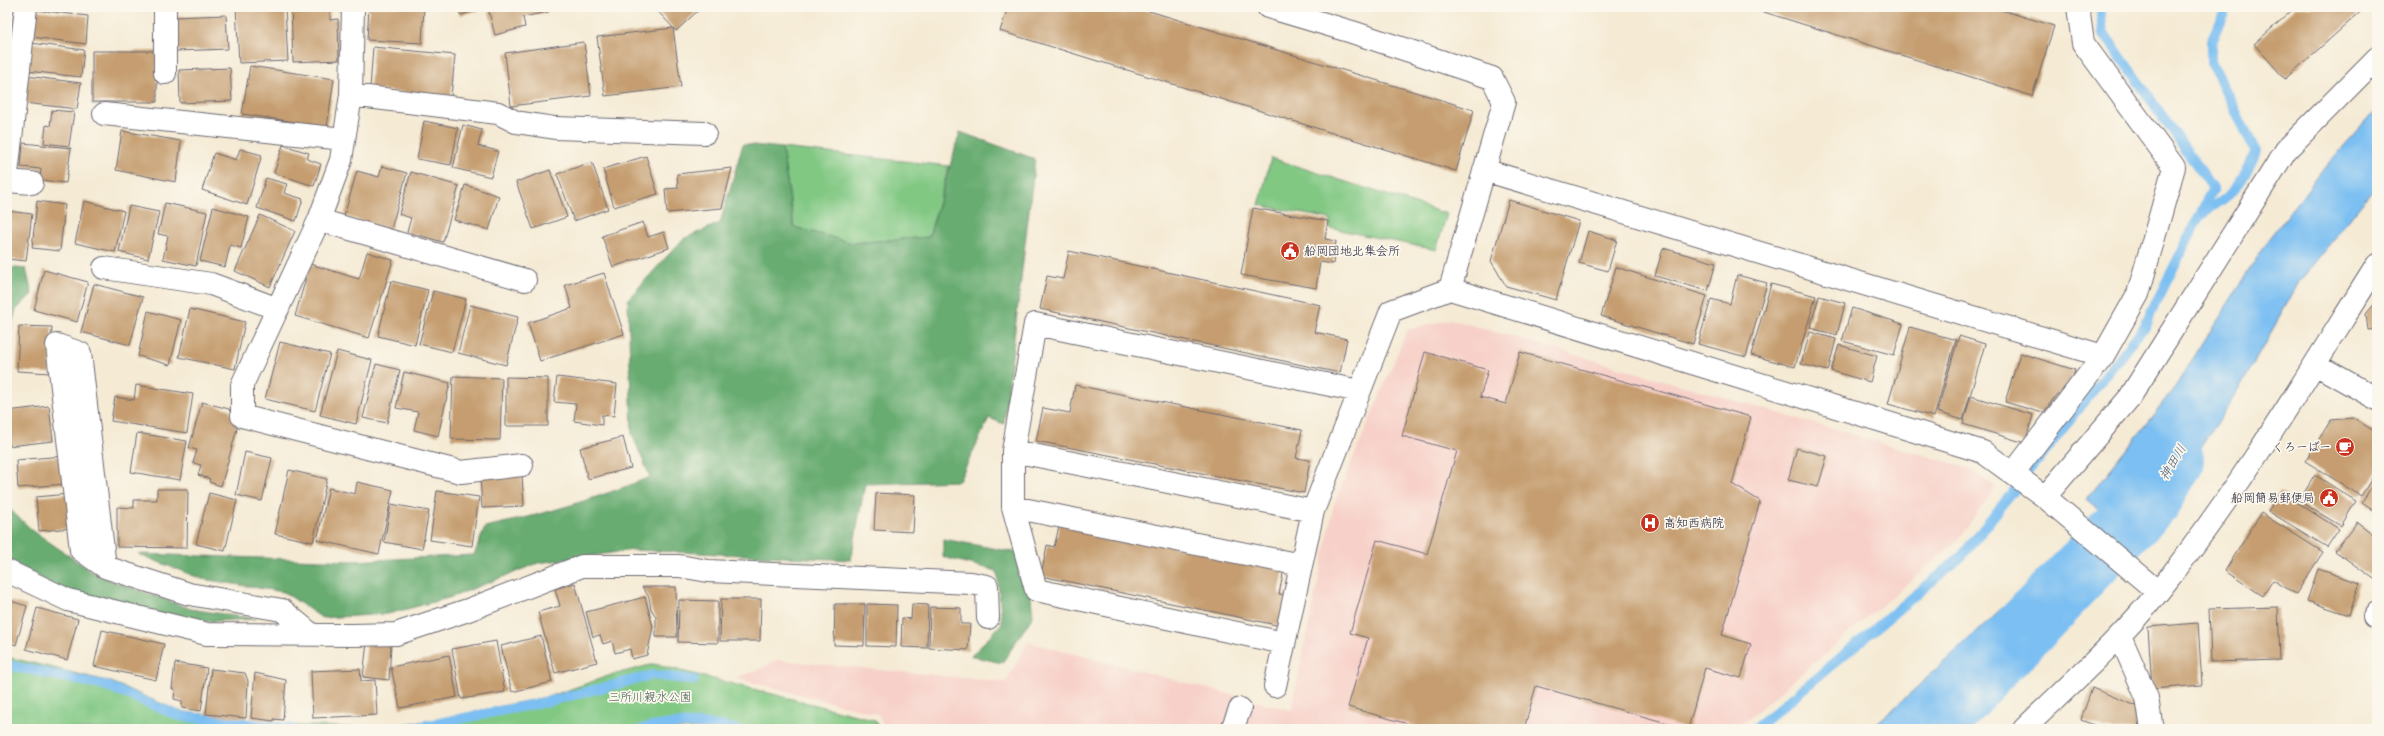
<svg xmlns="http://www.w3.org/2000/svg" width="2384" height="736" font-family="Delius,'Klee One',sans-serif">
	<style>
		.built { fill: #f7d1c9 }
		.green { fill: #81c883; stroke: #52755f }
		.forest { fill: #68ac71; stroke: #456756 }
		.water { fill: #7cbff2; stroke: #4f7096 }
		.lines { fill: none; stroke-linecap: round; stroke-linejoin: round }
		.stream { stroke: #7cbff2; stroke-width: 10 }
		.river { stroke: #7cbff2; stroke-width: 62 }
		.building { fill: #c59d70 }
		.minor-casing { stroke: #6c6871; stroke-width: 24 }
		.minor { stroke: #fff; stroke-width: 22 }
		.labels { text-anchor: middle; stroke-width: 3.5; stroke-linejoin: round; paint-order: stroke }
		.poi-label { font-size: 12px; fill: #22223b; stroke: #fbf7ec; text-anchor: start }
		.park-label { font-size: 12px; fill: #435c54; stroke: #fbf7ec }
		.water-label { font-size: 13px; font-style: italic; fill: #42597b; stroke: #fbf7ec }
	</style>
	<rect width="100%" height="100%" fill="#fbf7ec"/>
	<filter id="ink" filterUnits="userSpaceOnUse"><feTurbulence type="fractalNoise" baseFrequency=".025" numOctaves="2"/><feDisplacementMap in="SourceGraphic" scale="8" xChannelSelector="R" yChannelSelector="G"/><feConvolveMatrix kernelMatrix="1 2 1 2 8 2 1 2 1" color-interpolation-filters="sRGB"/></filter>
	<filter id="wash" filterUnits="userSpaceOnUse"><feTurbulence type="fractalNoise" baseFrequency=".012" numOctaves="4" result="noise"/><feDisplacementMap in="SourceGraphic" scale="16" xChannelSelector="R" yChannelSelector="G"/><feGaussianBlur stdDeviation="0.9" result="paint"/><feColorMatrix in="noise" values="0 0 0 0 0 0 0 0 0 0 0 0 0 0 0 0 0 1.4 0 .05"/><feComposite in="paint" operator="in"/></filter>
	<g filter="url(#wash)">
		<rect width="100%" height="100%" fill="#f5ebd5"/>
		<path class="built" d="M 1451,319 L 1969,468 L 1996,487 L 1956,542 L 1736,729 L 885,729 L 878,714 L 735,678 L 756,671 L 777,660 L 1006,682 L 1028,642 L 1291,710 L 1334,504 L 1407,330 Z"/>
		<path class="green" d="M 782,148 L 949,166 L 929,237 L 852,243 L 794,227 Z
			M 1271,158 L 1447,214 L 1436,250 L 1330,228 L 1330,219 L 1259,205 Z
			M 7,657 L 111,682 L 179,711 L 286,725 L 375,728 L 433,720 L 551,696 L 608,676 L 654,664 L 875,720 L 879,729 L 7,729 Z"/>
		<path class="forest" d="M 960,132 L 1035,159 L 1004,424 L 989,418 L 959,481 L 865,484 L 851,560 L 633,550 L 538,563 L 452,597 L 388,614 L 322,618 L 284,592 L 202,579 L 138,554 L 354,561 L 474,555 L 485,527 C 542,515 596,499 650,477 L 632,434 L 628,299 L 683,239 L 720,223 L 743,144 L 782,148 L 794,227 L 852,243 L 929,237 Z
			M 7,267 L 26,269 L 32,294 L 16,310 L 7,340 Z
			M 7,507 L 32,530 L 98,576 L 191,609 L 255,619 L 196,622 L 61,589 L 7,559 Z
			M 943,539 L 1019,553 L 1029,581 L 1033,616 L 1002,663 L 971,656 L 1002,623 L 997,571 L 943,557 Z"/>
		<path class="water" d="M 2377,109 L 2377,185 L 2299,282 L 2246,377 L 2139,543 L 2087,499 L 2175,387 L 2267,242 L 2326,166 Z
			M 2058,556 L 2094,586 L 2007,682 L 1954,729 L 1869,729 L 1889,713 Z"/>
		<g class="lines">
			<path class="stream" d="M 2199,215 C 2233,195 2240,188 2256,152 L 2211,62 L 2211,41 L 2227,7
				M 7,665 L 107,686 L 179,716 L 292,729
				M 409,729 L 550,701 L 653,675 L 694,680
				M 642,729 C 671,722 706,722 735,729
				M 1755,729 L 1961,557 L 2144,327 L 2213,188 L 2103,32 L 2100,7"/>
			<path class="river" d="M 1923,729 L 1938,719 L 2150,499 L 2173,460"/>
		</g>
		<g id="blocks">
			<path class="building" d="M 7,7 L 15,7 L 10,39 L 7,39 Z
				M 236,7 L 285,7 L 288,61 L 239,63 Z
				M 291,7 L 330,7 L 330,20 L 338,19 L 339,60 L 293,62 Z
				M 369,7 L 424,7 L 422,43 L 367,40 Z
				M 458,7 L 547,7 L 548,12 L 523,17 L 525,27 L 495,35 L 488,8 L 460,15 Z
				M 654,7 L 702,7 L 676,31 Z
				M 1008,7 L 1136,7 L 1474,110 L 1456,171 L 1000,31 Z
				M 1748,7 L 1992,7 L 2054,26 L 2032,96 Z
				M 2296,7 L 2366,7 L 2285,79 L 2254,44 Z
				M 35,10 L 88,16 L 86,44 L 32,37 Z
				M 226,15 L 228,49 L 176,51 L 174,17 Z
				M 673,28 L 681,87 L 605,96 L 597,37 Z
				M 584,42 L 591,96 L 511,106 L 505,53 Z
				M 31,43 L 84,50 L 81,77 L 27,71 Z
				M 373,47 L 455,55 L 451,97 L 370,89 Z
				M 92,51 L 157,51 L 157,102 L 92,102 Z
				M 250,66 L 334,79 L 327,127 L 242,114 Z
				M 230,68 L 232,101 L 180,103 L 179,70 Z
				M 27,76 L 81,83 L 77,109 L 24,103 Z
				M 52,110 L 74,112 L 69,146 L 44,143 L 46,125 L 50,126 Z
				M 424,121 L 458,128 L 451,165 L 417,159 Z
				M 463,125 L 482,130 L 478,146 L 498,151 L 491,177 L 453,168 Z
				M 122,131 L 181,141 L 176,182 L 116,170 Z
				M 23,143 L 71,148 L 66,183 L 40,180 L 41,169 L 21,167 Z
				M 283,145 L 309,153 L 307,159 L 321,164 L 314,186 L 274,173 Z
				M 240,149 L 262,155 L 247,205 L 202,190 L 214,153 L 236,160 Z
				M 646,156 L 658,194 L 614,207 L 603,169 Z
				M 592,162 L 608,209 L 574,221 L 557,174 Z
				M 382,166 L 407,173 L 391,229 L 344,216 L 357,171 L 379,177 Z
				M 732,168 L 722,208 L 667,213 L 665,189 L 678,188 L 677,174 Z
				M 550,170 L 567,217 L 533,229 L 516,182 Z
				M 411,172 L 459,186 L 443,242 L 407,232 L 411,218 L 399,214 Z
				M 266,178 L 287,184 L 284,193 L 303,199 L 296,221 L 257,208 Z
				M 465,185 L 499,196 L 489,230 L 454,220 Z
				M 1509,200 L 1579,221 L 1556,300 L 1506,286 L 1491,261 Z
				M 37,201 L 65,205 L 60,251 L 32,248 Z
				M 84,201 L 124,211 L 115,252 L 75,243 Z
				M 165,203 L 207,212 L 196,266 L 163,259 L 168,236 L 158,234 Z
				M 129,206 L 159,212 L 148,259 L 119,252 Z
				M 213,207 L 249,217 L 241,248 L 230,245 L 225,267 L 200,261 Z
				M 1253,208 L 1328,221 L 1325,239 L 1336,241 L 1333,264 L 1320,262 L 1316,288 L 1241,275 Z
				M 7,211 L 32,214 L 26,261 L 7,259 Z
				M 260,215 L 295,231 L 270,287 L 235,271 Z
				M 643,222 L 648,237 L 664,232 L 669,248 L 613,267 L 602,236 Z
				M 1588,231 L 1617,240 L 1608,271 L 1579,263 Z
				M 1663,248 L 1716,263 L 1708,291 L 1655,276 Z
				M 1069,251 L 1320,305 L 1314,332 L 1347,339 L 1340,373 L 1040,309 L 1047,276 L 1063,279 Z
				M 367,252 L 393,260 L 369,338 L 295,316 L 310,264 L 359,279 Z
				M 1616,267 L 1707,296 L 1693,344 L 1601,316 Z
				M 44,270 L 88,282 L 77,322 L 34,310 Z
				M 604,273 L 624,334 L 540,361 L 528,323 L 572,308 L 565,285 Z
				M 1737,275 L 1767,283 L 1746,357 L 1698,344 L 1711,299 L 1730,304 Z
				M 391,281 L 428,290 L 415,345 L 378,336 Z
				M 94,284 L 143,297 L 130,345 L 81,332 Z
				M 1771,284 L 1816,296 L 1795,367 L 1751,355 Z
				M 433,291 L 466,299 L 452,352 L 419,344 Z
				M 1819,296 L 1845,303 L 1837,335 L 1810,328 Z
				M 2377,301 L 2377,329 L 2368,330 L 2366,314 Z
				M 470,305 L 518,317 L 506,365 L 458,353 Z
				M 1852,308 L 1903,324 L 1894,355 L 1842,341 Z
				M 190,309 L 245,322 L 235,369 L 179,357 Z
				M 148,311 L 181,320 L 170,365 L 138,356 Z
				M 19,326 L 52,327 L 50,373 L 17,371 Z
				M 1910,327 L 1956,340 L 1934,417 L 1888,404 Z
				M 1810,332 L 1836,339 L 1828,371 L 1801,364 Z
				M 1959,336 L 1985,344 L 1963,420 L 1937,412 Z
				M 280,342 L 330,354 L 315,411 L 265,399 Z
				M 1839,345 L 1877,356 L 1870,382 L 1831,371 Z
				M 337,351 L 372,360 L 356,424 L 320,415 Z
				M 1425,352 L 1488,370 L 1480,397 L 1506,404 L 1520,352 L 1751,417 L 1732,484 L 1760,501 L 1722,635 L 1751,644 L 1741,678 L 1705,668 L 1688,729 L 1536,686 L 1524,729 L 1426,729 L 1348,707 L 1368,638 L 1350,633 L 1377,540 L 1427,554 L 1457,451 L 1402,436 Z
				M 2020,353 L 2075,370 L 2068,394 L 2057,394 L 2043,413 L 2005,402 Z
				M 376,364 L 400,370 L 387,423 L 363,418 Z
				M 404,372 L 450,383 L 438,436 L 414,430 L 418,412 L 396,408 Z
				M 453,376 L 502,378 L 500,440 L 451,439 Z
				M 506,377 L 548,378 L 548,426 L 506,426 Z
				M 557,377 L 617,384 L 614,416 L 602,415 L 602,425 L 574,421 L 576,404 L 554,402 Z
				M 136,385 L 193,394 L 187,433 L 111,421 L 115,397 L 134,400 Z
				M 1075,385 L 1302,430 L 1296,458 L 1310,460 L 1304,493 L 1036,441 L 1043,408 L 1070,413 Z
				M 1971,396 L 2033,415 L 2025,443 L 1963,424 Z
				M 202,402 L 229,409 L 237,429 L 221,486 L 209,482 L 210,479 L 198,475 L 201,465 L 193,463 L 197,450 L 189,448 Z
				M 49,406 L 53,441 L 9,446 L 7,411 Z
				M 2354,418 L 2377,433 L 2377,470 L 2361,496 L 2305,461 L 2331,420 Z
				M 137,433 L 187,441 L 180,480 L 131,472 Z
				M 623,437 L 631,468 L 588,479 L 580,448 Z
				M 1797,448 L 1827,456 L 1818,487 L 1788,480 Z
				M 245,452 L 272,458 L 262,501 L 236,495 Z
				M 63,456 L 65,484 L 18,488 L 16,460 Z
				M 289,470 L 327,479 L 313,542 L 275,534 Z
				M 522,474 L 524,506 L 482,508 L 480,476 Z
				M 2315,475 L 2356,501 L 2341,526 L 2299,501 Z
				M 2377,478 L 2377,512 L 2362,502 Z
				M 357,482 L 393,490 L 379,554 L 317,540 L 329,488 L 355,494 Z
				M 157,489 L 188,489 L 187,548 L 117,547 L 117,507 L 134,508 L 134,500 L 157,500 Z
				M 437,491 L 479,497 L 472,546 L 430,540 Z
				M 2280,492 L 2339,529 L 2327,547 L 2268,511 Z
				M 209,493 L 237,500 L 225,551 L 196,544 Z
				M 876,493 L 915,495 L 913,532 L 874,530 Z
				M 69,494 L 72,528 L 39,531 L 36,497 Z
				M 391,504 L 429,511 L 422,549 L 384,542 Z
				M 2261,513 L 2323,552 L 2296,594 L 2273,580 L 2263,596 L 2225,571 Z
				M 2357,522 L 2377,537 L 2377,581 L 2335,551 Z
				M 1060,523 L 1284,569 L 1279,594 L 1287,595 L 1281,626 L 1041,576 L 1047,545 L 1054,547 Z
				M 2318,569 L 2360,583 L 2349,615 L 2307,601 Z
				M 575,583 L 597,662 L 555,673 L 538,612 L 560,606 L 555,589 Z
				M 642,587 L 676,587 L 677,637 L 656,637 L 656,617 L 651,609 L 649,597 Z
				M 645,597 L 653,627 L 647,655 L 632,659 L 630,649 L 615,653 L 612,641 L 603,644 L 600,635 L 593,637 L 586,612 Z
				M 721,599 L 761,599 L 760,641 L 720,641 Z
				M 7,600 L 27,606 L 16,645 L 7,642 Z
				M 679,600 L 718,601 L 718,643 L 678,642 Z
				M 835,604 L 865,604 L 864,646 L 834,645 Z
				M 867,604 L 897,605 L 896,647 L 867,646 Z
				M 912,604 L 928,605 L 927,648 L 901,647 L 902,618 L 911,619 Z
				M 930,607 L 961,608 L 961,624 L 970,624 L 968,650 L 929,648 Z
				M 2278,607 L 2280,660 L 2211,662 L 2209,609 Z
				M 37,608 L 78,619 L 67,660 L 26,649 Z
				M 2198,623 L 2202,685 L 2152,689 L 2148,627 Z
				M 102,630 L 164,644 L 156,680 L 94,666 Z
				M 541,636 L 552,682 L 512,692 L 501,646 Z
				M 496,641 L 505,692 L 461,699 L 452,649 Z
				M 367,642 L 391,644 L 389,680 L 363,677 Z
				M 449,655 L 457,697 L 400,708 L 391,667 Z
				M 175,663 L 207,668 L 201,711 L 182,708 L 182,701 L 174,699 L 175,689 L 172,689 Z
				M 211,669 L 245,673 L 248,681 L 246,718 L 206,714 Z
				M 360,669 L 361,681 L 375,680 L 377,715 L 313,718 L 311,671 Z
				M 255,673 L 286,680 L 283,720 L 274,719 L 274,721 L 251,718 Z
				M 2092,688 L 2144,709 L 2137,729 L 2104,729 L 2081,720 Z"/>
		</g>
	</g>
	<g filter="url(#ink)">
		<use href="#blocks" fill-opacity="0" stroke="#6c6871" stroke-width="1"/>
		<g class="lines">
			<defs>
				<path id="minor" d="M 165,7 L 165,73
					M 353,7 L 351,95 L 341,160 L 319,220 L 242,385 L 242,416 L 461,472 L 522,465
					M 1268,7 L 1352,32 L 1492,78 L 1504,102 L 1450,289
					M 351,95 L 498,113 L 516,122 L 555,128 L 705,133
					M 104,114 L 344,139
					M 1484,170 L 2103,356
					M 7,174 L 26,7
					M 7,181 L 32,183
					M 319,220 L 525,280
					M 104,268 L 211,284 L 278,309
					M 2315,364 L 2377,399
					M 1013,451 L 1313,511
					M 2014,472 L 2103,356 L 2138,294 L 2174,167 L 2083,43 L 2078,7
					M 2045,497 L 2130,397 L 2286,150 L 2377,58
					M 1013,507 L 1301,565
					M 105,567 L 81,550 L 57,345 L 80,353 L 105,567 L 189,594 L 282,610 L 311,634
					M 7,571 L 68,600 L 207,634 L 353,635 L 396,634 L 468,610 L 582,566 L 679,566 L 708,571 L 971,583 L 987,586 L 988,618
					M 2374,617 L 2377,613
					M 2120,636 L 2147,698 L 2152,729
					M 1284,643 L 1036,590 L 1013,507 L 1013,451 L 1035,324 L 1359,391
					M 1275,686 L 1313,511 L 1391,311 L 1450,289 L 1983,452 L 2045,497 L 2158,592
					M 1232,729 L 1240,709
					M 2024,729 C 2070,684 2119,641 2159,591 C 2240,489 2307,376 2377,265"/>
			</defs>
			<use href="#minor" class="minor-casing"/>
			<use href="#minor" class="minor"/>
		</g>
	</g>
	<defs>
		<symbol id="civic-disc" viewBox="-11 -11 22 22"><circle r="9.5" fill="#c8321e" stroke="#fbf7ec"/><path d="M-.6-6.5H3V-4.5H.6V-3L4-1V1h2V6H-6V1h2V-1L-.6-3ZM-1.2 2.5V6h2.4V2.5Z" fill="#fff"/></symbol>
		<symbol id="cafe-disc" viewBox="-11 -11 22 22"><circle r="9.5" fill="#c8321e" stroke="#fbf7ec"/><path d="M-5.5-4.5H6V0H3Q3 3.5 0 3.5H-2.5Q-5.5 3.5-5.5 0ZM3-3.2v2h1.7v-2ZM-6 4.5H4V6H-6Z" fill="#fff"/></symbol>
		<symbol id="hospital-disc" viewBox="-11 -11 22 22"><circle r="9.5" fill="#c8321e" stroke="#fbf7ec"/><path d="M-5-5h3v3.5h4V-5h3V5h-3V1.5h-4V5h-3Z" fill="#fff"/></symbol>
	</defs>
	<g fill-rule="evenodd">
		<use href="#civic-disc" x="1279" y="240" width="22" height="22"/>
		<use href="#cafe-disc" x="2334" y="436" width="22" height="22"/>
		<use href="#civic-disc" x="2318" y="487" width="22" height="22"/>
		<use href="#hospital-disc" x="1639" y="512" width="22" height="22"/>
	</g>
	<g class="labels">
		<g class="poi-label">
			<text x="1304" y="255">船岡団地北集会所</text>
			<text x="2331" y="451" text-anchor="end">くろーばー</text>
			<text x="2315" y="502" text-anchor="end">船岡簡易郵便局</text>
			<text x="1664" y="527">高知西病院</text>
		</g>
		<g class="park-label">
			<text x="650" y="701">三所川親水公園</text>
		</g>
		<g class="water-label">
			<text transform="translate(2172 462) rotate(-59)" y="5">神田川</text>
		</g>
	</g>
	<rect width="2384" height="736" fill="none" stroke="#fbf7ec" stroke-width="24"/>
</svg>
